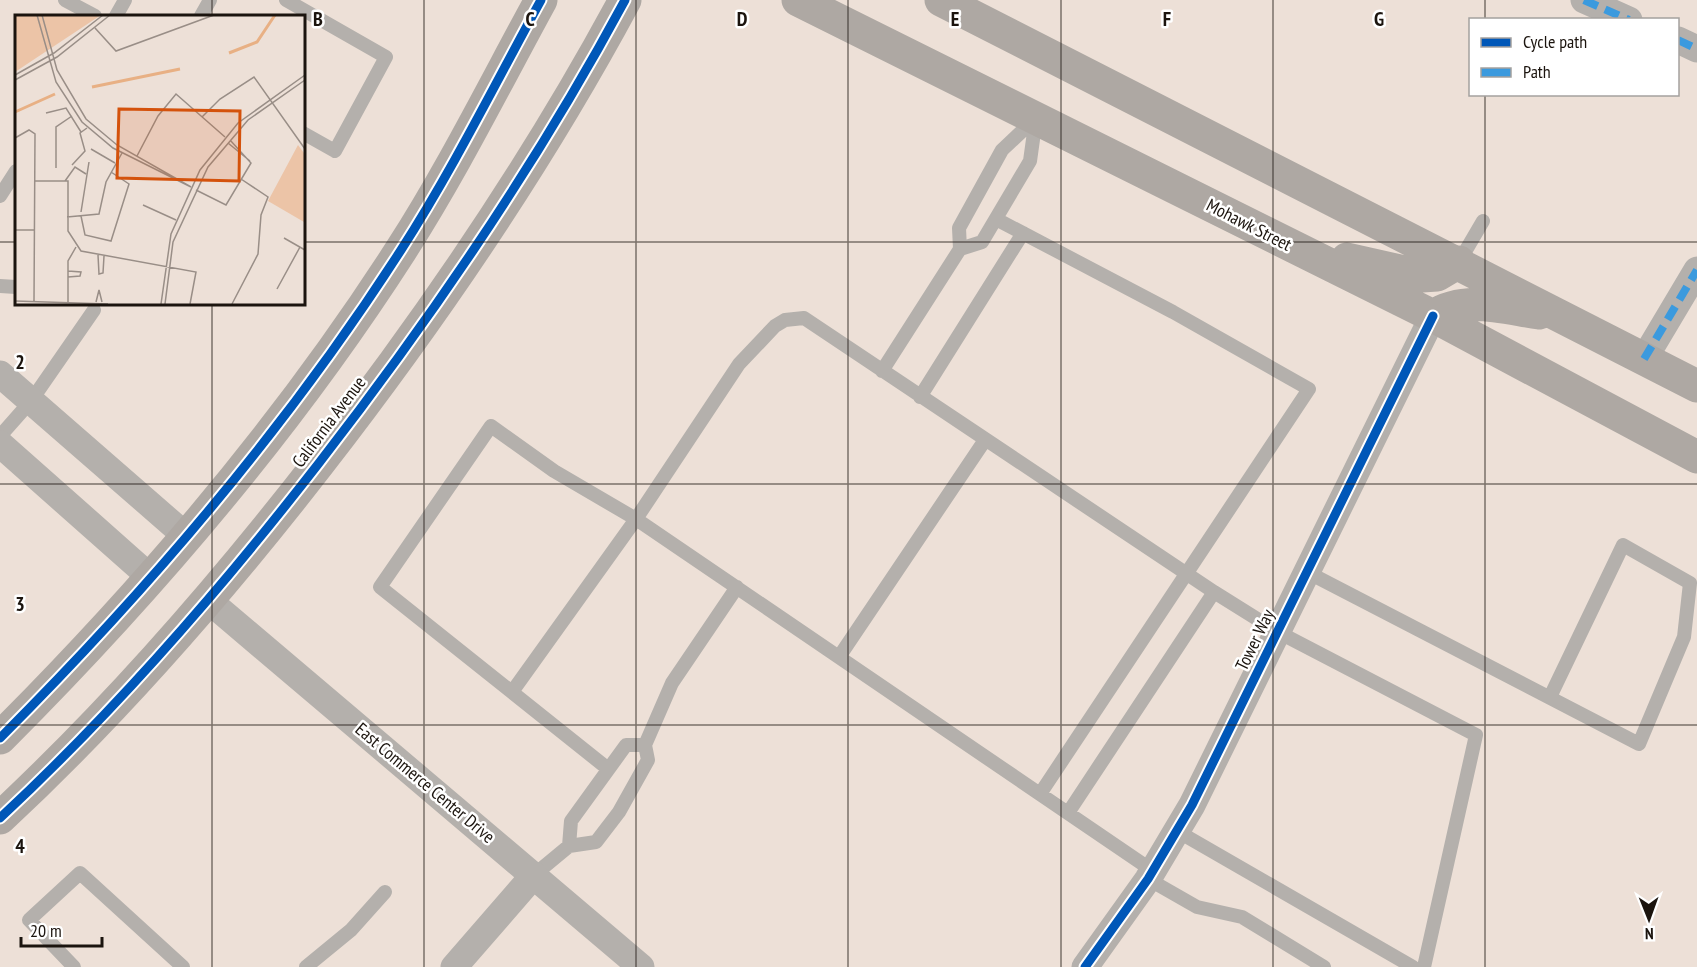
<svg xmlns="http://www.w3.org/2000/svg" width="1697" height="967" font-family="'PT Sans Narrow',sans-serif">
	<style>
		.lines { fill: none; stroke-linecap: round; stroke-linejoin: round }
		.service { stroke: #b4b0ac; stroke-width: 14 }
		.minor { stroke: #b4b0ac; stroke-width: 27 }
		.primary { stroke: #aea8a3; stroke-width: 33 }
		.quiet { stroke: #3b9ade; stroke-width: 8; stroke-dasharray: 15 8; stroke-linecap: butt }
		.cycleway-casing { stroke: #fff; stroke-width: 13 }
		.cycleway { stroke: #0057b8; stroke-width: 9 }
		.grid { fill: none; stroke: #1b140e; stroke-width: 1.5; stroke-opacity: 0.55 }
		.labels { text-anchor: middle; stroke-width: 5; stroke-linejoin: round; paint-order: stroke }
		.street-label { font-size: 18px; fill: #1b140e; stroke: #fff }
		.inset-river { fill: none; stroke: #e8b084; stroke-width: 3 }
		.inset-road { fill: none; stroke: #998e87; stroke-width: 1.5 }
		.view { fill: #d4520c; fill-opacity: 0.15; stroke: #d4520c; stroke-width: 3 }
		.inset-edge { fill: none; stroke: #1b140e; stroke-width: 3 }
		.grid-label { font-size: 20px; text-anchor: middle; font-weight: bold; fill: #1b140e; stroke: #fff; stroke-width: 5; stroke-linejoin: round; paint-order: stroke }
	</style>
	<rect width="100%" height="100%" fill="#ede0d7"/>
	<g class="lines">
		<path class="service" d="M 65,0 L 95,16
			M 286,0 L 386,57 L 335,151 L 303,133
			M 116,16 L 125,0
			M 201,16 L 210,0
			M 1036,118 L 1030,161 L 982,242 L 960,249 L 959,228 L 1002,150 Z
			M 0,196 L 16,171
			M 996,219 L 1173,312 L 1309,389 L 1040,794
			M 1459,262 L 1483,221
			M 0,286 L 16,287
			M 882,371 L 960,249
			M 920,397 L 1023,233
			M 0,436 L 31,401 L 94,310
			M 1307,572 L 1639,744 L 1684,637 L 1690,583 L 1623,545 L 1550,697
			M 839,657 L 985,440
			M 512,692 L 636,519 L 554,471 L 491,426 L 380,587 L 607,768
			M 1068,813 L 1214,592
			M 1177,831 L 1413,967
			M 569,846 L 571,821 L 626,745 L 645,745
			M 1153,871 L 636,519 L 739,364 L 775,326 L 785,320 L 804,318 L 1214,592 L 1278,632 L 1476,735 L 1424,967
			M 534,875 L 569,846 L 596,842 L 619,812 L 648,760 L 645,745 L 672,683 L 737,587
			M 1148,879 L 1197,907 L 1242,917 L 1324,967
			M 74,967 L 29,920 L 80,873 L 183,967
			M 306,967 L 351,930 L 385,892"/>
		<path class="minor" d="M 1584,0 L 1629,20
			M 1678,40 L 1697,49
			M 1644,359 L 1697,270
			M 0,374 L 186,536
			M 0,444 L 150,577
			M 208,600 L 641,967
			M 454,967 L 534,875
			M 1085,967 L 1148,879 L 1192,805 L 1433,316"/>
		<path class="primary" d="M 798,0 L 1433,316 L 1697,457
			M 941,0 L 1697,386
			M 1347,259 L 1422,276 L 1437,275 L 1459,262
			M 1433,316 C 1465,295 1504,308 1539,313
			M 0,738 C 148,590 288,426 401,250 C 453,169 495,84 541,0
			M 0,818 C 116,710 222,588 319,463 C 433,316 537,164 625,0"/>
		<path class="quiet" d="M 1584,0 L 1629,20
			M 1678,40 L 1697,49
			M 1644,359 L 1697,270"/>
		<defs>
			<path id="cycleway" d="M 0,738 C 148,590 288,426 401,250 C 453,169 495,84 541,0
				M 0,818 C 116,710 222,588 319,463 C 433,316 537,164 625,0
				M 1085,967 L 1148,879 L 1192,805 L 1433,316"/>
		</defs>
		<use href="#cycleway" class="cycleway-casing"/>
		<use href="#cycleway" class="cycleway"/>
	</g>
	<path class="grid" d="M 212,0 L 212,16M 424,0 L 424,967M 636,0 L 636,967M 848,0 L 848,967M 1061,0 L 1061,967M 1273,0 L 1273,967M 1485,0 L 1485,20M 1485,94 L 1485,967M 0,242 L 16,242M 303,242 L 1697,242M 212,303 L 212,967M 0,484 L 1697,484M 0,725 L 1697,725"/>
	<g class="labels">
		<g class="street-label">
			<text transform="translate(1249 225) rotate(27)" y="6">Mohawk Street</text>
			<text transform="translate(329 422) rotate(-53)" y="6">California Avenue</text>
			<text transform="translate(1255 640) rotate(-64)" y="6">Tower Way</text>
			<text transform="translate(425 783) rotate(40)" y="6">East Commerce Center Drive</text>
		</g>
	</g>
	<g transform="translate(15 15)">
		<rect width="290" height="290" fill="#ede0d7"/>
		<path d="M 0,0 L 86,0 L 0,57 ZM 283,130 L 289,138 L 289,207 L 253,186 Z" fill="#ecc4a7"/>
		<path class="inset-river" d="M 214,38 L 242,27 L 260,0M 77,72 L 165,54M 0,97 L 40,79"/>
		<path class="inset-road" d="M 22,0 L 41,67 L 67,107 L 98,133 L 176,172M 27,0 L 42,55 L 71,104 L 102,130 L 176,172M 80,13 L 101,36 L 199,0M 0,60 L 39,38 L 88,0M 0,65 L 42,42 L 95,0M 31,98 L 51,93 L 66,117M 187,102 L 205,84 L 239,62 L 290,134M 0,123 L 14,115 L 20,119 L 19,287M 213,128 L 235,146M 76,134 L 100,148M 122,141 L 143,101 L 161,79 L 210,122M 57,150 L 70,136 L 65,118 L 72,113M 41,153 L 41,112 L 57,101M 20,166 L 53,166 L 53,216 L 66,236 L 181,257 L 175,289M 50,166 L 60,152 L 71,159M 181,175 L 211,190 L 236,148 L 215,125M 128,190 L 161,205M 66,197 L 74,147M 66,201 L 70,220 L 96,226 L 114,169 L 96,157M 52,202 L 84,199 L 91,167 L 107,138M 0,215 L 19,215M 269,223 L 290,235M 83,240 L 84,259 L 88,258 L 89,241M 53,262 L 65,261 L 66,257 L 53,256M 262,274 L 285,232M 0,286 L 93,289M 53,287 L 53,246 L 61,232M 81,287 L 84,275 L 87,287M 146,289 L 156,219 L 185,155 L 223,108 L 290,60M 150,289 L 158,227 L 193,152 L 233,105 L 290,65M 217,289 L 243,239 L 246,200 L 253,182 L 226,164"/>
		<path class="view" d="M 104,94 L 225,96 L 224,166 L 102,163 Z"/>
		<rect width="290" height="290" class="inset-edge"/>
	</g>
	<g class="grid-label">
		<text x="318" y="26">B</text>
		<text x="530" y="26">C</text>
		<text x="742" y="26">D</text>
		<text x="955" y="26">E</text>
		<text x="1167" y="26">F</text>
		<text x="1379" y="26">G</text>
		<text x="20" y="369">2</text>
		<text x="20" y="611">3</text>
		<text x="20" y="853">4</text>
	</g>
	<rect x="1469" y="18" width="210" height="78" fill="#ffffff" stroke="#a4a19f" stroke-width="1.5"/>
	<rect x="1481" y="38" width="30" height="9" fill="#0057b8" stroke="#a4a19f" stroke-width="1.5"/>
	<text x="1523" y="48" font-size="18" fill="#1b140e">Cycle path</text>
	<rect x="1481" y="68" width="30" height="9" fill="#3b9ade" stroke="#a4a19f" stroke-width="1.5"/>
	<text x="1523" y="78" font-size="18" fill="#1b140e">Path</text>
	<g transform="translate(1649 919) rotate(179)" stroke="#ffffff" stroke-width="4.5" paint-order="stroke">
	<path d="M0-4.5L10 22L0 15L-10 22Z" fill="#1b140e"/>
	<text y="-9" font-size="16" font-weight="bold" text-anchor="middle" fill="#1b140e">N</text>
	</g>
	<path d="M21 937v9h81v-9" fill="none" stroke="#1b140e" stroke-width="3"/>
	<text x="30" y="937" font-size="18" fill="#1b140e" stroke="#ffffff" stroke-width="4.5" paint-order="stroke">20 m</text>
</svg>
